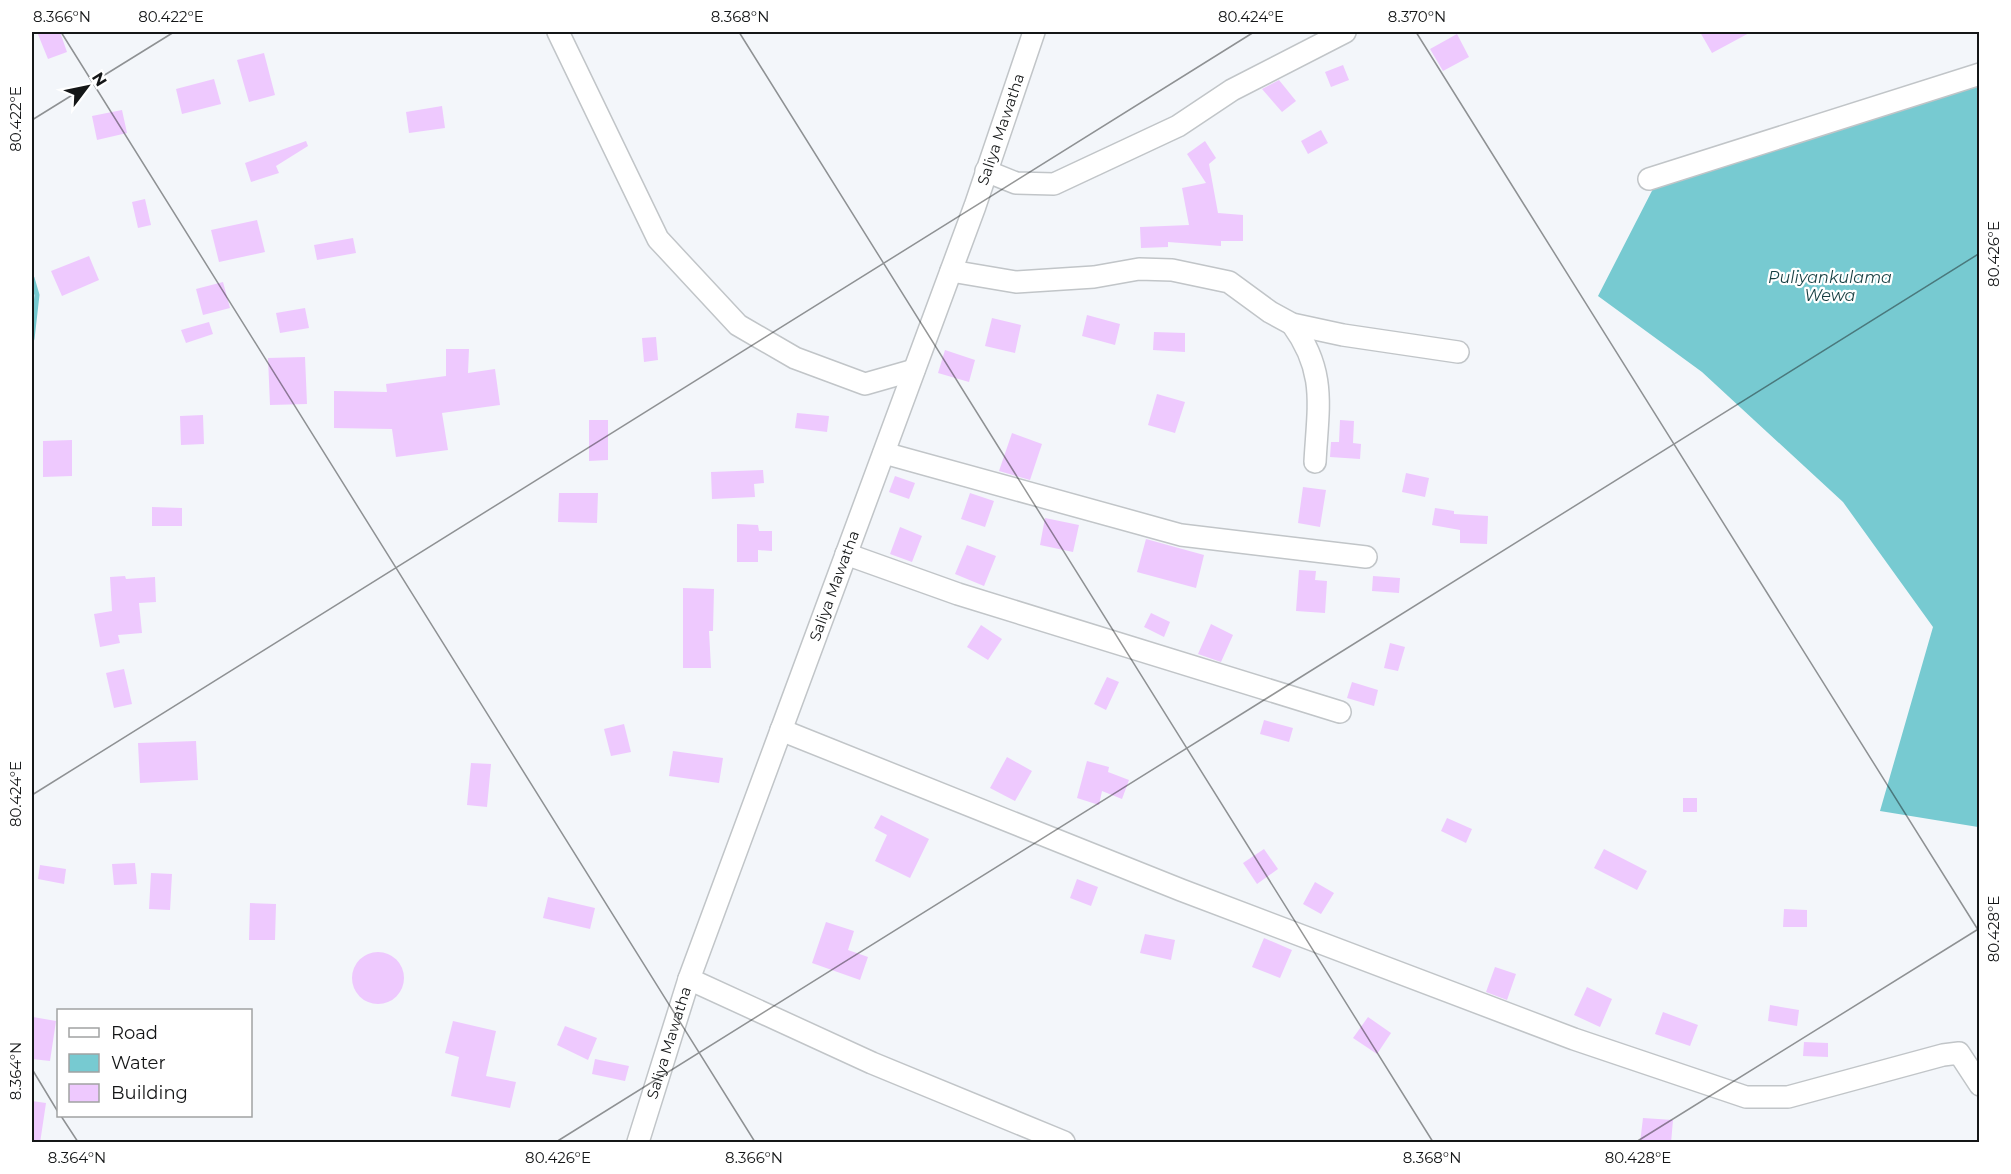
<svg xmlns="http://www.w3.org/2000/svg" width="2011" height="1174" font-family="Montserrat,sans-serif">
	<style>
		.water { fill: #77cad1 }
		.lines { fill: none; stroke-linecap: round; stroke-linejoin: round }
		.stream { stroke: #77cad1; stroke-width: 5 }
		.building { fill: #eec9fe }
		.minor-casing { stroke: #c1c5c8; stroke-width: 24 }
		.minor { stroke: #fff; stroke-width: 21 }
		.ticks { fill: none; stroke: #141617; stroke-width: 1.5; stroke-opacity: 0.45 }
		.labels { text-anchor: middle; stroke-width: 4.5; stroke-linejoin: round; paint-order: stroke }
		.street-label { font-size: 15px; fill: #141617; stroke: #fff }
		.water-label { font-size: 16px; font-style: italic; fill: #163e41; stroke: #fff }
		.neatline { fill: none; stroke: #141617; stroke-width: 2 }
		.ticks-label { font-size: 15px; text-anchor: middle; fill: #141617 }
	</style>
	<rect width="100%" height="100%" fill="#f3f6fa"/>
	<path class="water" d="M 1979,81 L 1979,831 L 1978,827 L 1880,811 L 1933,627 L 1843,502 L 1702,372 L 1598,296 L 1656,183 Z"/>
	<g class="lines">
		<path class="stream" d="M 32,278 L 37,295 L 32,339"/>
	</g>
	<path class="building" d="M 37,32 L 60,32 L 67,52 L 48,59 Z
		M 1700,32 L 1751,32 L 1712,53 Z
		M 1457,34 L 1469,57 L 1443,71 L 1430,49 Z
		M 264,53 L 275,95 L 249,102 L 237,60 Z
		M 1343,65 L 1349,80 L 1331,87 L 1325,72 Z
		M 214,79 L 221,104 L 182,114 L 176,89 Z
		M 1279,80 L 1296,101 L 1282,112 L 1262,89 Z
		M 442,106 L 445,128 L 409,133 L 406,112 Z
		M 122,110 L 127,133 L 97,140 L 92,116 Z
		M 1321,130 L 1328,143 L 1308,154 L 1301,141 Z
		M 306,141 L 308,146 L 276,166 L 279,173 L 251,182 L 245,163 Z
		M 1205,141 L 1216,158 L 1209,164 L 1218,213 L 1243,215 L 1243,241 L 1221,241 L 1221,246 L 1168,242 L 1168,247 L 1141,248 L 1140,227 L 1189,225 L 1182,188 L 1206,183 L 1187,154 Z
		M 145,199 L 151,225 L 138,228 L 132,202 Z
		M 257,220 L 265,252 L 219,262 L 211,230 Z
		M 353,238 L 356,253 L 317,260 L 314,245 Z
		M 89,256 L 99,280 L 62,296 L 51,271 Z
		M 223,282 L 230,308 L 203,315 L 196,289 Z
		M 305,308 L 309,328 L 280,333 L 276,313 Z
		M 1087,315 L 1120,324 L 1115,345 L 1082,336 Z
		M 992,318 L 1021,325 L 1015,353 L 985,346 Z
		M 209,322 L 213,334 L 186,343 L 181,330 Z
		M 1154,332 L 1185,333 L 1185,352 L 1153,350 Z
		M 656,337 L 658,360 L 644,362 L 642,338 Z
		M 446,349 L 469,349 L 468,373 L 495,369 L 500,405 L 442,413 L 448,450 L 396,457 L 392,429 L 334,428 L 334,391 L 387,392 L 386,384 L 446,376 Z
		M 945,350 L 975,360 L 969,382 L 938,373 Z
		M 305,357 L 307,404 L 270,405 L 268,358 Z
		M 1157,394 L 1185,402 L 1175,433 L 1148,425 Z
		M 797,413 L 829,416 L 827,432 L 795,428 Z
		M 203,415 L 204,444 L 181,445 L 180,416 Z
		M 589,420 L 608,420 L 608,460 L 589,461 Z
		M 1340,420 L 1354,421 L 1353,443 L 1361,444 L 1360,459 L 1330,457 L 1331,442 L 1339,442 Z
		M 1012,433 L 1042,444 L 1030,480 L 999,471 Z
		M 72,440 L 72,476 L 43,477 L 43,441 Z
		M 763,470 L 764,483 L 754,484 L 755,497 L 712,499 L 711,472 Z
		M 1406,473 L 1429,478 L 1425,497 L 1402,492 Z
		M 895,476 L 915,483 L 909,499 L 889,492 Z
		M 1303,487 L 1326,490 L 1320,527 L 1298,523 Z
		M 559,493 L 598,493 L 597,523 L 558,522 Z
		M 970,493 L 994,501 L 985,527 L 961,519 Z
		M 152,507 L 182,508 L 182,526 L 152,526 Z
		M 1435,508 L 1454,511 L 1454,514 L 1488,516 L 1487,544 L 1460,543 L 1460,530 L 1432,525 Z
		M 1045,518 L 1079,525 L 1073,552 L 1040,545 Z
		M 737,524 L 758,525 L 759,531 L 772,531 L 772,551 L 758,550 L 758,562 L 737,562 Z
		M 900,527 L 922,536 L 912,562 L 890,554 Z
		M 1146,539 L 1204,555 L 1196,588 L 1137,572 Z
		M 967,545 L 996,556 L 984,586 L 955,574 Z
		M 1299,570 L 1316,571 L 1315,580 L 1327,581 L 1325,613 L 1296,611 Z
		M 125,576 L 126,579 L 155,577 L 156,602 L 139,603 L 142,633 L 118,635 L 120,643 L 100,647 L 94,614 L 112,611 L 110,577 Z
		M 1373,576 L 1400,578 L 1399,593 L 1372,591 Z
		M 683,588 L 714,589 L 713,631 L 709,631 L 711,668 L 683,668 Z
		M 1151,613 L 1170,622 L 1164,637 L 1144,627 Z
		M 1211,624 L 1233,635 L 1221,662 L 1198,654 Z
		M 981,625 L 1002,639 L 988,660 L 967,647 Z
		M 1390,643 L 1405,647 L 1398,671 L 1384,668 Z
		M 124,669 L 132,704 L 114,708 L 106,673 Z
		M 1107,677 L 1119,682 L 1106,710 L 1094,704 Z
		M 1352,682 L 1378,690 L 1374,706 L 1347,698 Z
		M 1264,720 L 1293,728 L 1289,742 L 1260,734 Z
		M 624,724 L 631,752 L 611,756 L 604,729 Z
		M 196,741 L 198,780 L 140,783 L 138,743 Z
		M 673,751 L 723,758 L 719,783 L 669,776 Z
		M 1007,757 L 1032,771 L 1015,801 L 990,788 Z
		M 1087,761 L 1109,767 L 1108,772 L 1129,780 L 1122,799 L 1102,791 L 1099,805 L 1077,798 Z
		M 471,763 L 491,764 L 487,807 L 467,805 Z
		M 1683,798 L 1697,798 L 1697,812 L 1683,812 Z
		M 881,815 L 929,839 L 910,878 L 875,861 L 887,835 L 874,828 Z
		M 1447,818 L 1472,829 L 1466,843 L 1441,831 Z
		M 1264,849 L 1278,869 L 1257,884 L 1243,863 Z
		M 1604,849 L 1647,871 L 1637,890 L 1594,868 Z
		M 135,863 L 137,884 L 114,885 L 112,864 Z
		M 40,865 L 66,869 L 64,884 L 38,879 Z
		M 151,873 L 172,874 L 170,910 L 149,909 Z
		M 1077,879 L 1098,887 L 1091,906 L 1070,898 Z
		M 1315,882 L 1334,893 L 1321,914 L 1303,904 Z
		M 548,897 L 595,908 L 590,929 L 543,918 Z
		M 250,903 L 276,904 L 275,940 L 249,940 Z
		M 1784,909 L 1807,910 L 1807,927 L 1783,927 Z
		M 826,922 L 854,931 L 848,950 L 868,957 L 860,980 L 812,963 Z
		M 1145,934 L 1175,940 L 1171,960 L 1140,953 Z
		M 1264,938 L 1292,950 L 1280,978 L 1252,967 Z
		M352 978a26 26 0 1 1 52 0a26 26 0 1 1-52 0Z
		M 1495,967 L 1516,974 L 1507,1000 L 1486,992 Z
		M 1587,987 L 1612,999 L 1600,1027 L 1574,1015 Z
		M 1770,1005 L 1799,1010 L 1797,1026 L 1768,1021 Z
		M 1663,1012 L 1698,1025 L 1690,1046 L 1655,1034 Z
		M 33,1017 L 56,1021 L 50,1061 L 32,1059 Z
		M 1368,1017 L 1391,1033 L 1377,1054 L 1353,1038 Z
		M 453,1021 L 496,1031 L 486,1076 L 516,1082 L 510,1108 L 451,1096 L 459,1057 L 445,1053 Z
		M 565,1026 L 597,1038 L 588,1060 L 557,1045 Z
		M 1804,1042 L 1828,1043 L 1828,1057 L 1803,1056 Z
		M 595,1059 L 629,1066 L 625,1081 L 592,1074 Z
		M 32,1101 L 46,1103 L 40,1143 L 32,1143 Z
		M 1643,1118 L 1673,1120 L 1671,1143 L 1640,1143 Z"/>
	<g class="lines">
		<defs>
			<g id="minor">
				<path d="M 558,32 L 658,239 L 738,325 L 795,358 L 865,384 L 914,370"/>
				<path d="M 986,171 L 1016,183 L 1054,184 L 1178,126 L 1232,90 L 1345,32"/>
				<path d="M 1649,179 L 1980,74"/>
				<path d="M 951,271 L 1016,282 L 1094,277 L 1139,269 L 1172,270 L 1229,282 L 1270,312 L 1292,324 L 1343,335 L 1458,352"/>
				<path d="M 1292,324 C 1327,372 1318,406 1315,462"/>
				<path d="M 884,453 L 1181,535 L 1366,557"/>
				<path d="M 846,554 L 958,594 L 1340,712"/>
				<path d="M 781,730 L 1181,890 L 1574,1039 L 1746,1097 L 1788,1097 L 1943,1055 L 1959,1053 L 1980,1085"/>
				<path d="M 689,979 L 872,1063 L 1064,1142"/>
				<path id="s1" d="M 638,1142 L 689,979 L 975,206 L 1034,32"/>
			</g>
		</defs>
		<use href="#minor" class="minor-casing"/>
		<use href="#minor" class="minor"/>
	</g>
	<path class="ticks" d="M 61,32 L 755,1142M 739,32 L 1433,1142M 1416,32 L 1980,933M 32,120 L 174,32M 32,795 L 1254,32M 32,1069 L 58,1112M 61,1116 L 78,1142M 556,1142 L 1980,253M 1636,1142 L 1980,928"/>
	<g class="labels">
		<g class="street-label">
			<text dy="5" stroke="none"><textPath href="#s1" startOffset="1076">Saliya Mawatha</textPath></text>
			<text dy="5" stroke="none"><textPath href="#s1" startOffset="590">Saliya Mawatha</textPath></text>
			<text dy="5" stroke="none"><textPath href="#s1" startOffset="104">Saliya Mawatha</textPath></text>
		</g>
		<g class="water-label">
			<text x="1830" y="283">Puliyankulama<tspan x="1830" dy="18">Wewa</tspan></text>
		</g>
	</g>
	<rect width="2011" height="1174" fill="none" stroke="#ffffff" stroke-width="66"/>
	<rect x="57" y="1009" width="195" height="108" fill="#ffffff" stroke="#a1a2a2" stroke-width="1.5"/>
	<rect x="69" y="1028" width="30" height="9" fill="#ffffff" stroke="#a1a2a2" stroke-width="1.5"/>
	<text x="111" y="1039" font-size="18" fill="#141617">Road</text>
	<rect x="69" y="1054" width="30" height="18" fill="#77cad1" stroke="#a1a2a2" stroke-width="1.5"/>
	<text x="111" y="1069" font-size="18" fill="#141617">Water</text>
	<rect x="69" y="1084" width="30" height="18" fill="#eec9fe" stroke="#a1a2a2" stroke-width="1.5"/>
	<text x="111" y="1099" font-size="18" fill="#141617">Building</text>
	<g transform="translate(87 87) rotate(58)" stroke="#ffffff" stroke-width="4.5" paint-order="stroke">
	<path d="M0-4.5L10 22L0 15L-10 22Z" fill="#141617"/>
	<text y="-9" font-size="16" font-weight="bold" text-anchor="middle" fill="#141617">N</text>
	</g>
	<rect x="33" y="33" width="1945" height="1108" class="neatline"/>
	<g class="ticks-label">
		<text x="62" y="22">8.366°N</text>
		<text x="171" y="22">80.422°E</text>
		<text x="740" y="22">8.368°N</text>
		<text x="1251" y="22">80.424°E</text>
		<text x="1417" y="22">8.370°N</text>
		<text transform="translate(16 119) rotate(-90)" y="5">80.422°E</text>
		<text transform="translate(1994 254) rotate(-90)" y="5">80.426°E</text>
		<text transform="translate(16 794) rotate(-90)" y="5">80.424°E</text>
		<text transform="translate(1994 929) rotate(-90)" y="5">80.428°E</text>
		<text transform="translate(16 1071) rotate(-90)" y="5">8.364°N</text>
		<text x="77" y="1163">8.364°N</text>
		<text x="558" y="1163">80.426°E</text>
		<text x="754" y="1163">8.366°N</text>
		<text x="1432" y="1163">8.368°N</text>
		<text x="1638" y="1163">80.428°E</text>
	</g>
</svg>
